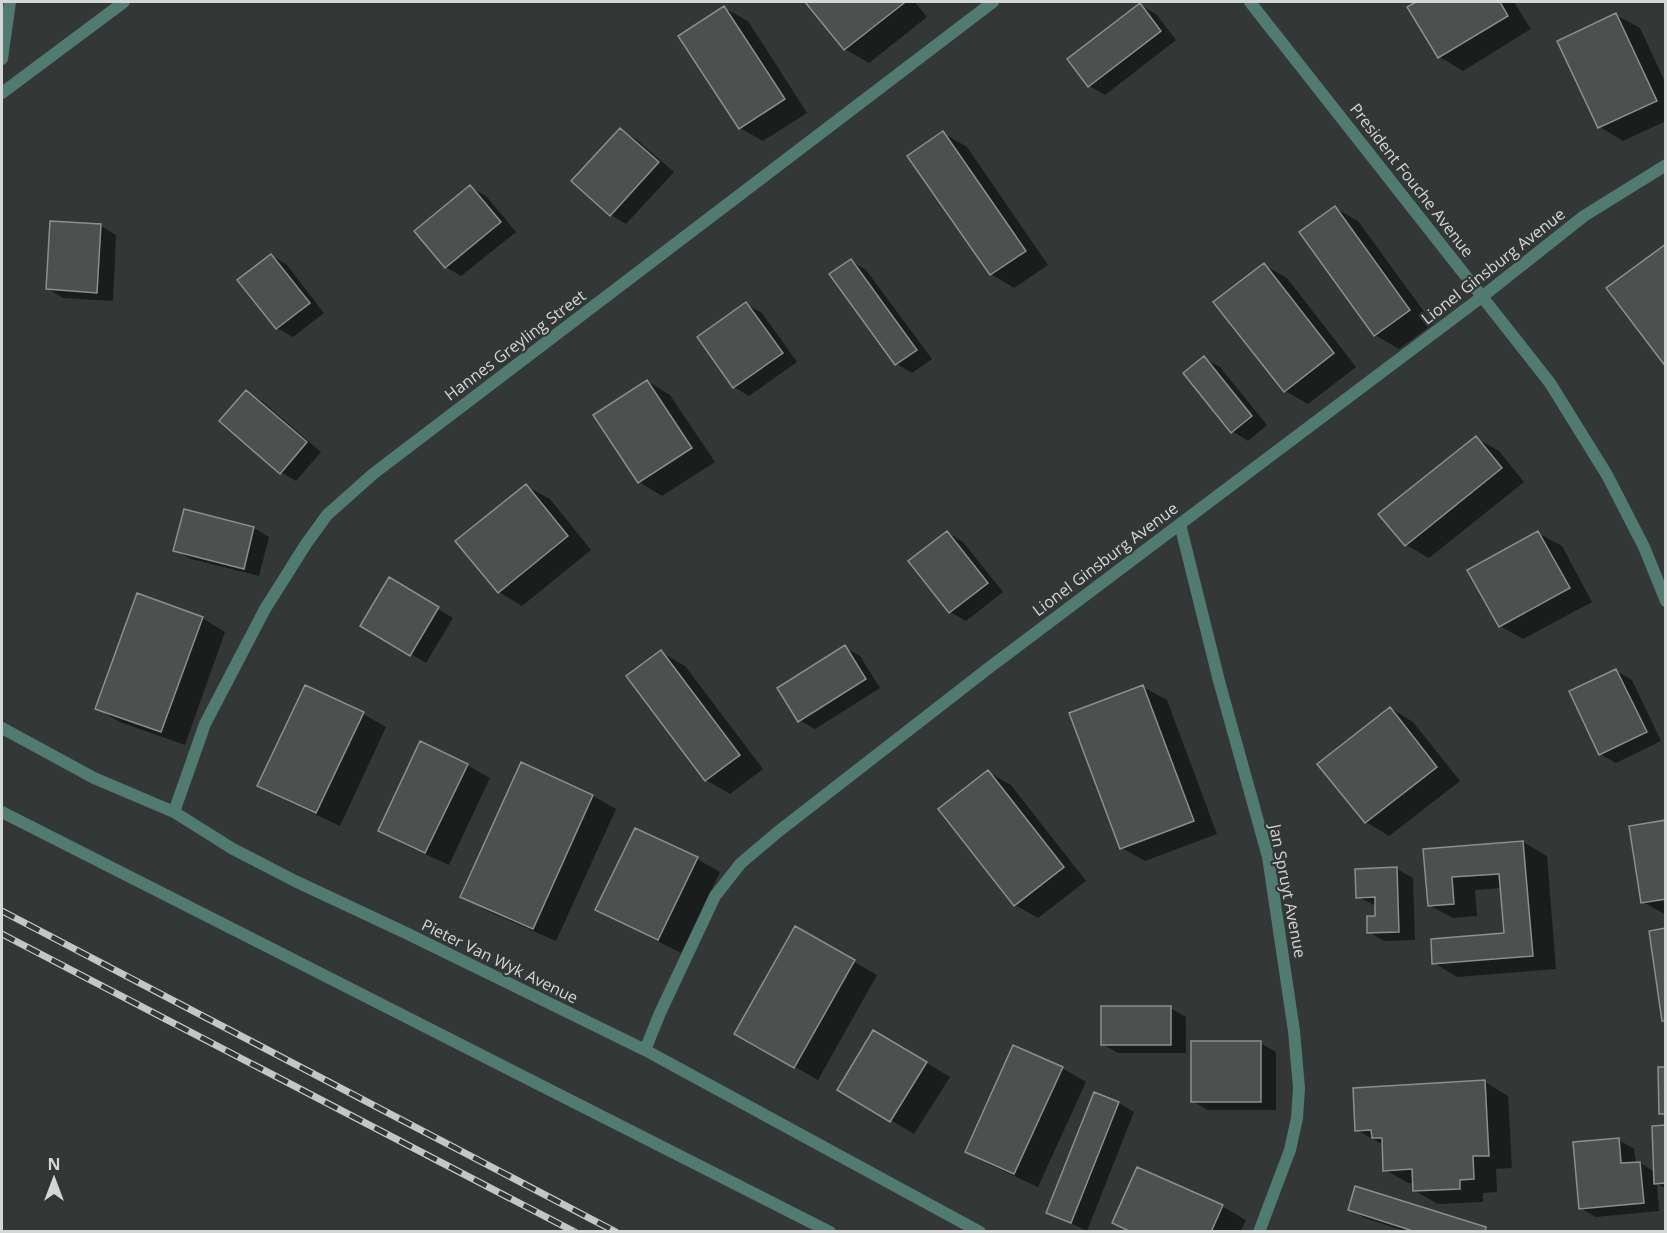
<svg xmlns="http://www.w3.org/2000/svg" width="1667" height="1233" font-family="'Open Sans',sans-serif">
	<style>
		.shadow { fill: #0007 }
		.building { fill: #4c5150; stroke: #8a908e; stroke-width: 1.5 }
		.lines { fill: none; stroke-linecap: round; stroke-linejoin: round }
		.street { stroke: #517a71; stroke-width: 12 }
		.rail-casing { stroke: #c4c7c6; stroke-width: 7 }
		.rail { stroke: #333736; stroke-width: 4.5; stroke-dasharray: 14; stroke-linecap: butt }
		.labels { text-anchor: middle; stroke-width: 4.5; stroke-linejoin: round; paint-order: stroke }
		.street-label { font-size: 16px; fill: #d4d7d6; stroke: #333736 }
	</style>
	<rect width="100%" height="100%" fill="#333736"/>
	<path class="shadow" d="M 807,2 L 915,2 L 927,17 L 869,63 L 845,49 Z
		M 1419,2 L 1514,2 L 1531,29 L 1463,71 L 1440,57 L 1409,7 Z
		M 1140,5 L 1156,14 L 1176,40 L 1105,95 L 1089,86 Z
		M 724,8 L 748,21 L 807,113 L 763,141 L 740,128 Z
		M 1616,15 L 1640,28 L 1666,84 L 1666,121 L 1623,141 L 1600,127 Z
		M 621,130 L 636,139 L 674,172 L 626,224 L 611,215 Z
		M 943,133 L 967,147 L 1048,265 L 1014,288 L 991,274 Z
		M 470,187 L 486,196 L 516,232 L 461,276 L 446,267 Z
		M 1335,208 L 1358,221 L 1433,324 L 1399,349 L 1375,335 Z
		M 101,226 L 116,235 L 113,301 L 63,298 L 48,289 Z
		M 271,255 L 287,265 L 324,313 L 293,337 L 277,328 L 239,280 Z
		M 851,261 L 866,270 L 932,359 L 912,373 L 897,364 L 831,275 Z
		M 1264,265 L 1287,278 L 1356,367 L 1308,404 L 1285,391 Z
		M 746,304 L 762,313 L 797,362 L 749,396 L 734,387 Z
		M 1204,358 L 1220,367 L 1267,425 L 1248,441 L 1232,431 Z
		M 647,381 L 670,395 L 715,462 L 662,496 L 639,482 L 595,415 Z
		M 246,392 L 262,401 L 321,452 L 296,481 L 281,472 Z
		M 1476,438 L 1499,451 L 1524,482 L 1429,558 L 1406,545 Z
		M 526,486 L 550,499 L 591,550 L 522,606 L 499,592 Z
		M 254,528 L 269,537 L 259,576 L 191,559 L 175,550 Z
		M 947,532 L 963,542 L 1003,592 L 966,621 L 950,612 Z
		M 1538,533 L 1562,546 L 1592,602 L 1523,639 L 1500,626 Z
		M 389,579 L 453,618 L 426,663 L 362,625 Z
		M 202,618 L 225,632 L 185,745 L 120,722 L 96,708 Z
		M 845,647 L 860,656 L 880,688 L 815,729 L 799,720 Z
		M 661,652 L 685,666 L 763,769 L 730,794 L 706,780 Z
		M 1616,671 L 1632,680 L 1661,741 L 1616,763 L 1600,754 Z
		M 1143,687 L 1167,700 L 1217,834 L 1145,861 L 1122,848 Z
		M 1390,708 L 1413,722 L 1460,781 L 1389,836 L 1366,822 Z
		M 363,714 L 386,727 L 340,826 L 283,799 L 259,785 Z
		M 467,765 L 490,778 L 449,865 L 403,844 L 380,830 Z
		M 988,772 L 1011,785 L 1086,881 L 1038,918 L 1015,905 Z
		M 593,796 L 616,809 L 556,941 L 485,910 L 462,896 Z
		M 1666,821 L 1666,915 L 1643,902 Z
		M 1523,842 L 1547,856 L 1556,969 L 1457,977 L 1434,963 L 1505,935 L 1501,888 L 1475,890 L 1477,916 L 1453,918 L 1429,905 L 1425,851 Z
		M 697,859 L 720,872 L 681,953 L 597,910 Z
		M 1397,869 L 1413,878 L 1415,940 L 1384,941 L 1369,932 L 1377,918 L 1376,906 L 1358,897 Z
		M 795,928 L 877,975 L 818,1080 L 736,1033 Z
		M 1170,1008 L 1186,1017 L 1186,1053 L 1118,1053 L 1102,1044 Z
		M 1260,1043 L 1276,1052 L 1276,1110 L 1208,1110 L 1192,1101 Z
		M 897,1045 L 950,1077 L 914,1134 L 839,1089 Z
		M 1062,1068 L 1086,1082 L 1038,1187 L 990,1165 L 966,1151 Z
		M 1485,1082 L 1508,1096 L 1512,1168 L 1496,1169 L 1497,1192 L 1483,1193 L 1483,1202 L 1438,1204 L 1415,1191 L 1414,1183 L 1408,1183 L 1385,1170 L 1383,1143 L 1380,1143 L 1357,1130 Z
		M 1095,1094 L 1119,1103 L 1134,1112 L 1087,1231 L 1048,1212 Z
		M 1666,1127 L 1666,1189 L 1657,1184 L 1659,1211 L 1596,1217 L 1580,1208 L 1619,1140 L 1634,1149 L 1636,1164 L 1640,1163 L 1655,1172 Z
		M 1222,1206 L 1246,1220 L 1240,1232 L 1129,1232 L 1114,1223 Z
		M 1349,1209 L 1485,1229 L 1490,1232 L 1408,1232 L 1365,1218 Z"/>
	<path class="building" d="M 805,2 L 903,2 L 904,3 L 844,50 Z
		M 1416,2 L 1500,2 L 1508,16 L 1438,58 L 1407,7 Z
		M 1140,3 L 1161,31 L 1088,87 L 1067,59 Z
		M 724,6 L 785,99 L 739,129 L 678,36 Z
		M 1616,13 L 1657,101 L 1598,128 L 1557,41 Z
		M 620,128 L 659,162 L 610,216 L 571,181 Z
		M 943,131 L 1026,251 L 990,275 L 907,156 Z
		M 470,185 L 501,222 L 445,268 L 414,231 Z
		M 1335,206 L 1410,310 L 1374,336 L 1299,232 Z
		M 50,221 L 101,224 L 97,293 L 46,289 Z
		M 1666,244 L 1666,367 L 1606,288 Z
		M 271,254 L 310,303 L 276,329 L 237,280 Z
		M 851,259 L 917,350 L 895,365 L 829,274 Z
		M 1264,263 L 1334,353 L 1284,392 L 1213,302 Z
		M 746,302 L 783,353 L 733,388 L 697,337 Z
		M 1204,356 L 1252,416 L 1231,433 L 1183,373 Z
		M 647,380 L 692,448 L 638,483 L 593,415 Z
		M 246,390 L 307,442 L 280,474 L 219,421 Z
		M 1476,436 L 1502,468 L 1405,546 L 1378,514 Z
		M 526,484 L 568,536 L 498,593 L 455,541 Z
		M 184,509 L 254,527 L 244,569 L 173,551 Z
		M 947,531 L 988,583 L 949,613 L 908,561 Z
		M 1538,531 L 1570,588 L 1499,627 L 1467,570 Z
		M 389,577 L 439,607 L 410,656 L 360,626 Z
		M 137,593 L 203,617 L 161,732 L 95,709 Z
		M 845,645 L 866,679 L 798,722 L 777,688 Z
		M 661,650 L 740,755 L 705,781 L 626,676 Z
		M 1616,669 L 1647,732 L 1599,755 L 1569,691 Z
		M 305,685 L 364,712 L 316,813 L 257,786 Z
		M 1143,685 L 1194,821 L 1120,849 L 1069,713 Z
		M 1390,707 L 1437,767 L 1365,823 L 1317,764 Z
		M 420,741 L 468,764 L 425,853 L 378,831 Z
		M 521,762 L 593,795 L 533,929 L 460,897 Z
		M 988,770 L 1064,867 L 1014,906 L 938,809 Z
		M 1666,820 L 1666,899 L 1641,903 L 1629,826 Z
		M 635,828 L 698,857 L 658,940 L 595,910 Z
		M 1523,841 L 1533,956 L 1432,964 L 1431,939 L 1504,933 L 1499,874 L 1452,877 L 1454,904 L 1428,906 L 1423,849 Z
		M 1397,867 L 1399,932 L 1367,933 L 1367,916 L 1375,916 L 1375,897 L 1356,898 L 1355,869 Z
		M 795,926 L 855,960 L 794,1068 L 734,1034 Z
		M 1666,928 L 1666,1021 L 1662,1021 L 1649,931 Z
		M 1101,1006 L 1171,1006 L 1171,1045 L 1101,1045 Z
		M 873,1030 L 927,1062 L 890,1122 L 837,1090 Z
		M 1191,1041 L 1261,1041 L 1261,1102 L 1191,1102 Z
		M 1013,1045 L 1063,1067 L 1014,1174 L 965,1152 Z
		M 1658,1067 L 1666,1067 L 1666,1114 L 1659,1114 Z
		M 1485,1080 L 1489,1156 L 1473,1156 L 1474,1179 L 1460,1180 L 1460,1189 L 1413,1191 L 1412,1169 L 1383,1171 L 1382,1138 L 1372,1138 L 1371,1130 L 1355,1131 L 1353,1088 Z
		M 1094,1092 L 1119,1102 L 1071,1223 L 1046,1213 Z
		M 1666,1125 L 1666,1183 L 1654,1184 L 1652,1126 Z
		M 1619,1138 L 1621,1163 L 1640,1162 L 1644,1203 L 1579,1209 L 1573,1142 Z
		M 1137,1167 L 1223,1205 L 1211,1232 L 1131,1232 L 1112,1223 Z
		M 1355,1186 L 1486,1227 L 1485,1232 L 1416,1232 L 1348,1210 Z"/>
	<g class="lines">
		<path class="street" d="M 1250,2 L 1550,383 L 1607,475 L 1644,547 L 1666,601
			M 2,59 L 10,2
			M 2,93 L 124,2
			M 1180,524 L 1219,681 L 1268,857 L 1294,1031 L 1299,1088 L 1297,1118 L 1290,1150 L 1259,1232
			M 2,728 L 94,778 L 174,812 L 233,849 L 295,881 L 406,933 L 645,1050 L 980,1232
			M 2,812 L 830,1232
			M 174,812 L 205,724 L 265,609 L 306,544 L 327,515 L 373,474 L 993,2
			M 645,1050 L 660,1013 L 715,896 L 741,863 L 779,831 L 990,667 L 1483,296 L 1584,216 L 1666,165"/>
		<defs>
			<path id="rail" d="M 2,911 L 616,1232
				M 2,934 L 575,1232"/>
		</defs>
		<use href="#rail" class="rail-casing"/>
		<use href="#rail" class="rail"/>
	</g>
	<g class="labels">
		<g class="street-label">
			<text transform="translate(1412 180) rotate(52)" y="6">President Fouche Avenue</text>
			<text transform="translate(1493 266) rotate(-38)" y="6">Lionel Ginsburg Avenue</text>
			<text transform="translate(515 345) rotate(-37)" y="6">Hannes Greyling Street</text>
			<text transform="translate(1105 559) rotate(-37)" y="6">Lionel Ginsburg Avenue</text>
			<text transform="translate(1288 891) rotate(79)" y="6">Jan Spruyt Avenue</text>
			<text transform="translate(500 961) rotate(26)" y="6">Pieter Van Wyk Avenue</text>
		</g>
	</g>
	<rect width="1667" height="1233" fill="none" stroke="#d4d7d6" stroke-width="6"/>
	<g transform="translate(54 1179)" stroke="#333736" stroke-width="4.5" paint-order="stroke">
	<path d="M0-4.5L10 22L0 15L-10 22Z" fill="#d4d7d6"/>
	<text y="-9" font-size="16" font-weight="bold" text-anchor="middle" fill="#d4d7d6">N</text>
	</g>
</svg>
